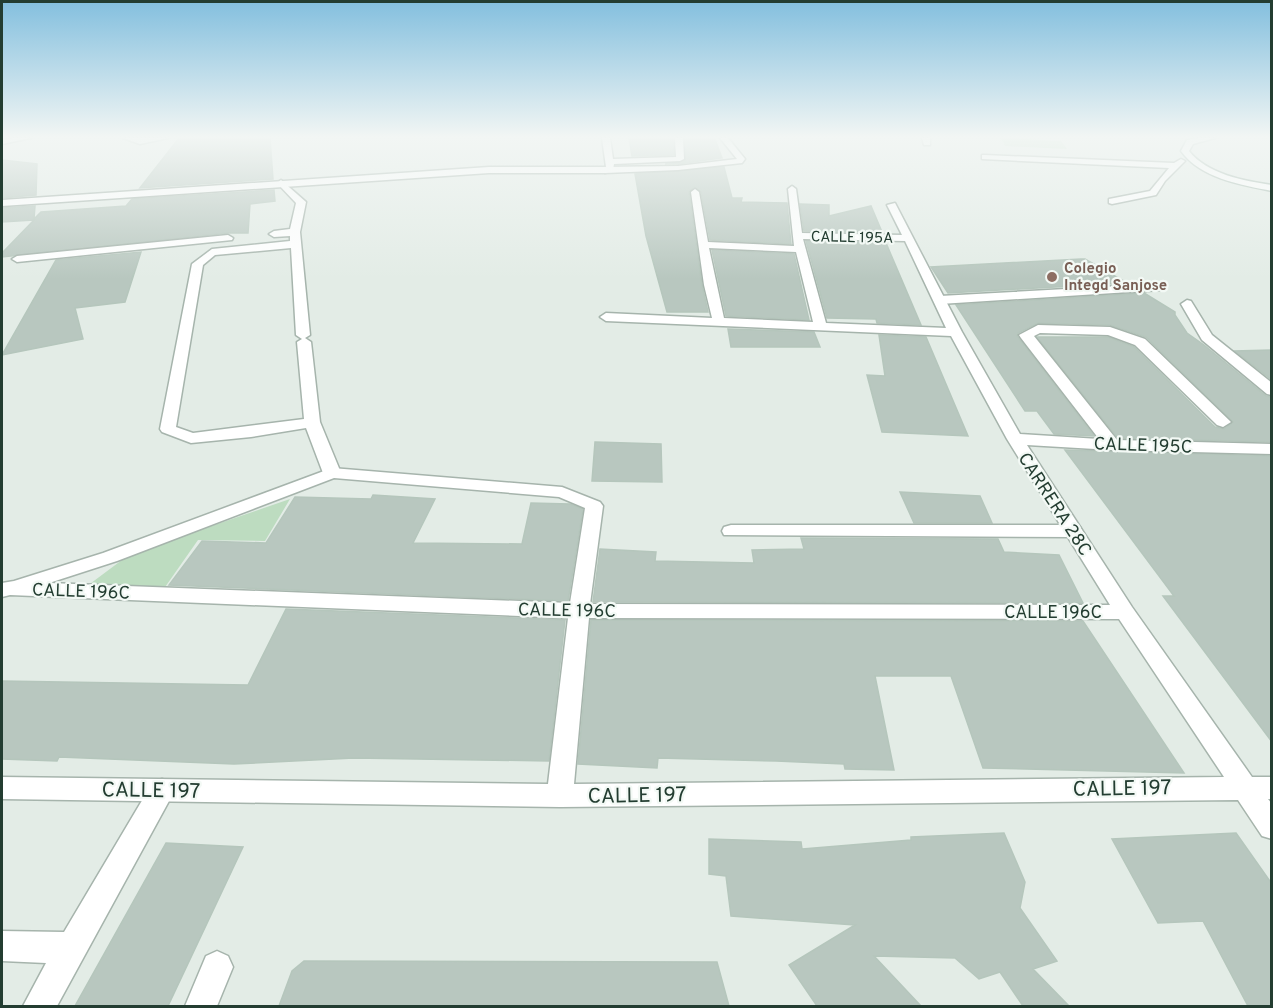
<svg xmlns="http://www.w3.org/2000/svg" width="1273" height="1008" font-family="Overpass,sans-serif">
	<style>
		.green { fill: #bddcc0 }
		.building { fill: #b8c7bf; stroke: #b5c6bc; stroke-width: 1.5 }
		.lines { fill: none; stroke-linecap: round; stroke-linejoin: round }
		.lane-casing { stroke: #a6b4ac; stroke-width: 3 }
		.street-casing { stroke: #a6b4ac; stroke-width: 3 }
		.secondary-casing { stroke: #a2b7ac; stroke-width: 3 }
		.lane { fill: #fff; fill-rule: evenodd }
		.street { fill: #fff; fill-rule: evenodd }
		.secondary { fill: #fff; fill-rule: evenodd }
		.education-dot { fill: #8d6e63; stroke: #f3f9f5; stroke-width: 2 }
		.labels { text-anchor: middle; stroke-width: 4.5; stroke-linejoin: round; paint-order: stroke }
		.far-street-label { font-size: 15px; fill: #233d31; stroke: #f3f9f5 }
		.far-education-label { font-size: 15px; font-weight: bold; fill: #785e54; stroke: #f3f9f5; text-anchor: start }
		.street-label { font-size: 18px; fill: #233d31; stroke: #f3f9f5 }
		.near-street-label { font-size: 21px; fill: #233d31; stroke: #f3f9f5 }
	</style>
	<rect width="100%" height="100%" fill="#e3ece6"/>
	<path class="green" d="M 1001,138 L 1061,141 L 1067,149 L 1005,146 Z
		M 290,499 L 265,541 L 198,540 L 156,600 L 71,598 L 130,554 Z"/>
	<path class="building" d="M 179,138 L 270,138 L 273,179 L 140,188 Z
		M 629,138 L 673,138 L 674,155 L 632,156 Z
		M 685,138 L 715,139 L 722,158 L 678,164 L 665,164 L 685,161 Z
		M 2,160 L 37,164 L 36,195 L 2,198 Z
		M 724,167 L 732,198 L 742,198 L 741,202 L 787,203 L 791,244 L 710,240 L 701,192 L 694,187 L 689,192 L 702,285 L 708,312 L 667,312 L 646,236 L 635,174 Z
		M 274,190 L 275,201 L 250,204 L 248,233 L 228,233 L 2,257 L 2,253 L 34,220 L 2,222 L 2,208 L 35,206 L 34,219 L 41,212 L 126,206 L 132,199 Z
		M 800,204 L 829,205 L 829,216 L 871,206 L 882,232 L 804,231 Z
		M 806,241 L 886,243 L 921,325 L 877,323 L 876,319 L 827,318 Z
		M 712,250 L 794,254 L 809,320 L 726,316 Z
		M 141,252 L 125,302 L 75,308 L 83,339 L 2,355 L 56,260 Z
		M 1081,259 L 1085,259 L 1127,283 L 948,293 L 931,267 Z
		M 1144,293 L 1175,312 L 1175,315 L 1187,333 L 1204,345 L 1266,396 L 1272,397 L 1272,442 L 1118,438 L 1037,337 L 1108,337 L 1134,347 L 1215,427 L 1224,429 L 1233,422 L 1146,337 L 1110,325 L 1038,323 L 1018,333 L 1017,336 L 1094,436 L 1054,434 L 1037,411 L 1025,411 L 956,305 Z
		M 728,329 L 814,332 L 820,347 L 731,347 Z
		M 879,335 L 926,337 L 968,436 L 882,432 L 867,375 L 885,376 Z
		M 1272,350 L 1272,380 L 1235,351 Z
		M 595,442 L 661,444 L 662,482 L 592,481 Z
		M 1065,450 L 1272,456 L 1272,742 L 1163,596 L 1174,596 Z
		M 900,492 L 980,496 L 992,523 L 914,523 Z
		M 373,495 L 435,499 L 413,543 L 522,544 L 531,503 L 570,504 L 583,509 L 568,601 L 169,585 L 202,541 L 266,543 L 295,497 L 371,499 Z
		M 801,538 L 998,539 L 1004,552 L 1059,555 L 1083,603 L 593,602 L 600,549 L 656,552 L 655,561 L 754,563 L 752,550 L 804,549 Z
		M 286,609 L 565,620 L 549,761 L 354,758 L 234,764 L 59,757 L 57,761 L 2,759 L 2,681 L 248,685 Z
		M 591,620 L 1083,621 L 1184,773 L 983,768 L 951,676 L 875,676 L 894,770 L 845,769 L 844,764 L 776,761 L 658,758 L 657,768 L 578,764 Z
		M 1004,833 L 1025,882 L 1020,908 L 1057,961 L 1033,969 L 1069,1006 L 1023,1006 L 1000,972 L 979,979 L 955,958 L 874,956 L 921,1006 L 817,1006 L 789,965 L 855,925 L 731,916 L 726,876 L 709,874 L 709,839 L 801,842 L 802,849 L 911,840 L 911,837 Z
		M 1236,833 L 1272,884 L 1272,1006 L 1248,1006 L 1203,921 L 1158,923 L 1112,839 Z
		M 166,843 L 243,847 L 168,1006 L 75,1006 Z
		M 304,961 L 717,962 L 729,1006 L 279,1006 L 292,971 Z"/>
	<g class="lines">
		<defs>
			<path id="lane" d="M 12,138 L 31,138 L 2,144 L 2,140 Z
				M 123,138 L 168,138 L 140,144 Z
				M 720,138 L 728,138 L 745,159 L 742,163 L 678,170 L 605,173 L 601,170 L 605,167 L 678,166 L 737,159 Z
				M 922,138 L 930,138 L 930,145 L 924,145 Z
				M 985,155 L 1174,163 L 1181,159 L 1185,161 L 1165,181 L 1156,195 L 1112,204 L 1109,203 L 1109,199 L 1150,191 L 1169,168 L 982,159 L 982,155 Z
				M 281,180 L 306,202 L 300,232 L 310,335 L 305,338 L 311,342 L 320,422 L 341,473 L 338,477 L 326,477 L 323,473 L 306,428 L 251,437 L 191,443 L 162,432 L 160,429 L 192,264 L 212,249 L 290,241 L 290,236 L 274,237 L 269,234 L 274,231 L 290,229 L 296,203 L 277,183 ZM 291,248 L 296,335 L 302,339 L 297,342 L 304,419 L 193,433 L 176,427 L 203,265 L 215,255 Z
				M 228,235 L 233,238 L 232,240 L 17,262 L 12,259 L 17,256 Z
				M 1157,284 L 1163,288 L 1161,290 L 940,304 L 934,300 L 940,296 Z
				M 731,525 L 1073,525 L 1080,527 L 1082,531 L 1080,535 L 1073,537 L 724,535 L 722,531 L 724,527 Z
				M 162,779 L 171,782 L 175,790 L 57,1006 L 23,1006 L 46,963 L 2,961 L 2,931 L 64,932 L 153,782 Z"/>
			<path id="street" d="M 602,138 L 610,138 L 613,159 L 676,157 L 675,138 L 683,138 L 684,159 L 680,161 L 614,164 L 613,170 L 605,173 L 489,173 L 2,206 L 2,200 L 489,167 L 606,167 Z
				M 792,186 L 796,189 L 802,233 L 902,235 L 887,205 L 895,203 L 962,332 L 1020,434 L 1099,439 L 1021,338 L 1019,335 L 1038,325 L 1110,327 L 1145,339 L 1231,422 L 1223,427 L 1217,425 L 1135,345 L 1108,335 L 1040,333 L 1034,336 L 1117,440 L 1272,444 L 1272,454 L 1112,450 L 1027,445 L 1132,607 L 1252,777 L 1272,777 L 1272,799 L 1268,799 L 1272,804 L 1272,839 L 1262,836 L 1238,800 L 560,807 L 2,799 L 2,777 L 548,784 L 568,618 L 10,595 L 2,597 L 2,583 L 14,581 L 103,553 L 332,468 L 562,487 L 600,502 L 603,506 L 590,604 L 1110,605 L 1007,439 L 951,336 L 606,321 L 600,317 L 606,313 L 712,318 L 704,285 L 691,192 L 695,189 L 699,192 L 708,242 L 794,246 L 788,189 ZM 803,239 L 905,241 L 946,328 L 826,323 ZM 709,248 L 796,252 L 813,322 L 724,318 ZM 334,478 L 559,497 L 585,508 L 570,603 L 49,583 L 117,561 ZM 589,618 L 1119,619 L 1224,777 L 574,784 Z
				M 1187,300 L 1191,301 L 1212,335 L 1272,383 L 1272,395 L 1267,394 L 1202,340 L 1181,304 Z
				M 217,951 L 228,956 L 233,967 L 217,1006 L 185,1006 L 206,956 Z"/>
			<path id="secondary" d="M 1199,138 L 1215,138 L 1193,144 L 1189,151 C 1207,174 1244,181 1272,185 L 1272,191 C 1241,185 1200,178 1181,151 L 1187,140 Z"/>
		</defs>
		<use href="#lane" class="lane-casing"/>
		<use href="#street" class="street-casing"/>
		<use href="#secondary" class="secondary-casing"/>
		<use href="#lane" class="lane"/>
		<use href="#street" class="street"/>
		<use href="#secondary" class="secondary"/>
	</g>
	<linearGradient id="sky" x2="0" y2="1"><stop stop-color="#83bfde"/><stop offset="0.49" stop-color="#f2f6f4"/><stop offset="1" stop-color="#f2f6f4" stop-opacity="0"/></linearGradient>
	<rect width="1273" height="279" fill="url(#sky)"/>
	<circle class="education-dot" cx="1052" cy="277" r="6"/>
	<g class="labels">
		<g class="far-street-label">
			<text transform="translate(852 237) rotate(1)" y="5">CALLE 195A</text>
		</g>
		<g class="far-education-label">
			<text x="1064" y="273">Colegio<tspan x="1064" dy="17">Integd Sanjose</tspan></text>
		</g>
		<g class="street-label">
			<text transform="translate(1143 445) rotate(2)" y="6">CALLE 195C</text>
			<text transform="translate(1055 504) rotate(57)" y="6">CARRERA 28C</text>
			<text transform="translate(81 591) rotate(2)" y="6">CALLE 196C</text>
			<text transform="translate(567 610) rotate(1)" y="6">CALLE 196C</text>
			<text x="1053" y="618">CALLE 196C</text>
		</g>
		<g class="near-street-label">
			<text transform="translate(1122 788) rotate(-1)" y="7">CALLE 197</text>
			<text transform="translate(151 790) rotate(1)" y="7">CALLE 197</text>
			<text transform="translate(637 795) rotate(-1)" y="7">CALLE 197</text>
		</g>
	</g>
	<rect width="1273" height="1008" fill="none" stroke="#233d31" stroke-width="6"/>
</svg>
